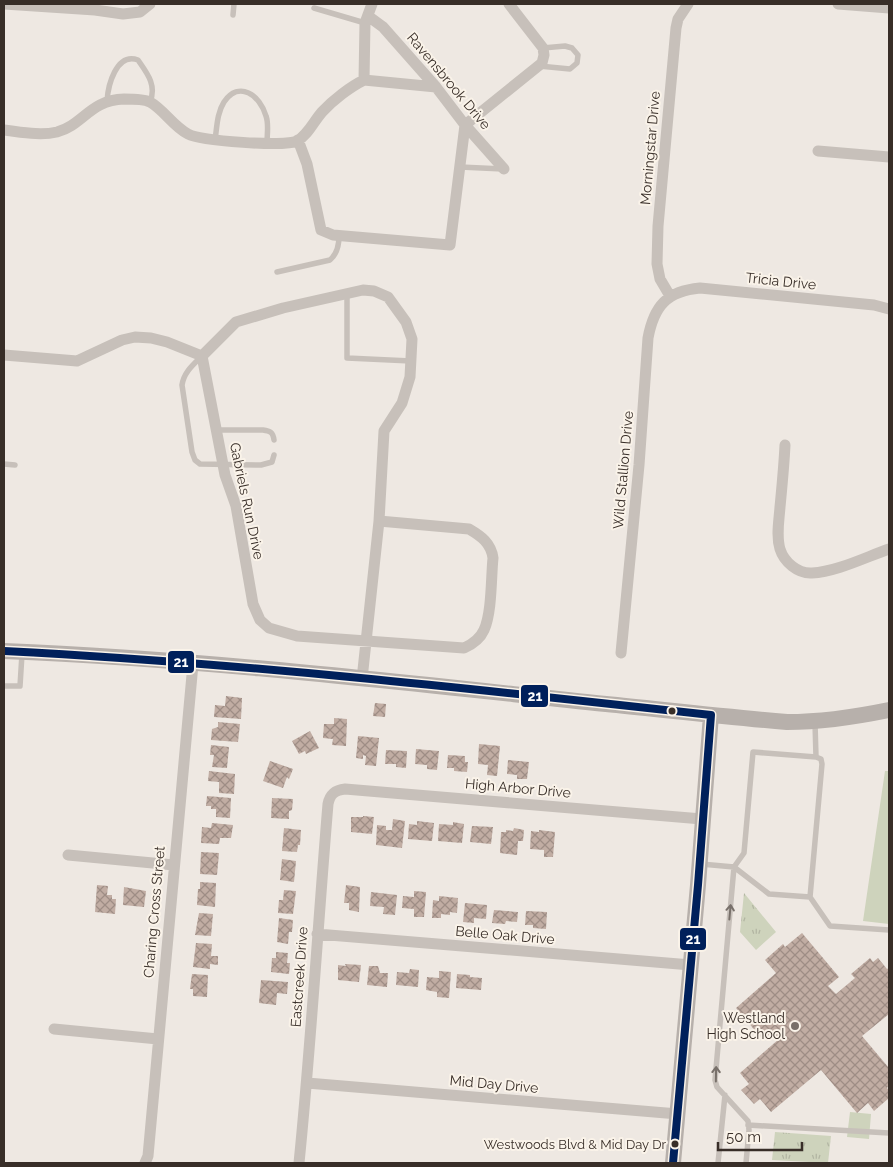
<svg xmlns="http://www.w3.org/2000/svg" width="893" height="1167" font-family="Raleway,sans-serif">
	<style>
		.green { fill: #ced3bc }
		.park { fill: url(#park-tufts) }
		.building { fill: url(#building-cross-hatch) }
		.lines { fill: none; stroke-linecap: round; stroke-linejoin: round }
		.lane { stroke: #c7c0ba; stroke-width: 5.5 }
		.street { stroke: #c7c0ba; stroke-width: 11 }
		.secondary { stroke: #b7b0ab; stroke-width: 16 }
		.bus-1-casing { stroke: #faf3e9; stroke-width: 11 }
		.bus-1 { stroke: #00205b; stroke-width: 8 }
		.oneway { stroke: #78706a }
		.bus-dot { fill: #382e28; stroke: #faf3e9; stroke-width: 2 }
		.poi-dot { fill: #786f69; stroke: #faf3e9; stroke-width: 2 }
		.labels { text-anchor: middle; stroke-width: 4; stroke-linejoin: round; paint-order: stroke }
		.bus-label { font-size: 13px; fill: #382e28; stroke: #faf3e9; text-anchor: end }
		.street-label { font-size: 14px; fill: #382e28; stroke: #faf3e9 }
		.poi-label { font-size: 14px; fill: #382e28; stroke: #faf3e9; text-anchor: end }
		.line-badge { stroke: #faf3e9; stroke-width: 2 }
		.badge-label { font-size: 14px; text-anchor: middle; font-weight: bold; fill: #fff }
	</style>
	<defs>
		<pattern id="park-tufts" width="24" height="20" patternUnits="userSpaceOnUse" patternTransform="scale(1.25)"><rect width="24" height="20" fill="#ced3bc"/><path d="M3 7l-1-3M5 7V3M7 7l1-3M15 17l-1-3M17 17v-4M19 17l1-3" fill="none" stroke="#b2b5a2"/></pattern>
		<pattern id="building-cross-hatch" width="8" height="8" patternUnits="userSpaceOnUse" patternTransform="scale(1.25)"><rect width="8" height="8" fill="#c1ada3"/><path d="M0 0l8 8M0 8l8-8" fill="none" stroke="#9e8d85"/></pattern>
	</defs>
	<rect width="100%" height="100%" fill="#eee8e2"/>
	<path class="green" d="M 885,771 L 889,771 L 889,924 L 863,921 Z
		M 850,1112 L 871,1114 L 869,1139 L 847,1137 Z"/>
	<path class="park" d="M 744,893 L 776,932 L 756,950 L 740,932 Z
		M 775,1132 L 831,1136 L 828,1163 L 772,1160 Z"/>
	<path class="building" d="M 226,696 L 242,698 L 241,719 L 214,717 L 215,705 L 225,706 Z
		M 375,703 L 386,704 L 385,717 L 373,716 Z
		M 334,718 L 347,719 L 346,746 L 332,745 L 333,739 L 323,738 L 324,724 L 334,724 Z
		M 218,722 L 240,724 L 238,742 L 211,740 L 212,729 L 218,727 Z
		M 310,731 L 319,748 L 306,754 L 305,751 L 299,754 L 292,741 Z
		M 358,736 L 379,738 L 376,766 L 365,765 L 366,756 L 363,755 L 363,759 L 356,758 Z
		M 479,744 L 500,746 L 497,776 L 487,775 L 488,765 L 478,764 Z
		M 211,745 L 229,747 L 227,768 L 212,767 L 214,755 L 210,755 Z
		M 416,749 L 439,751 L 437,770 L 427,769 L 427,765 L 415,764 Z
		M 386,750 L 407,751 L 406,768 L 396,767 L 396,764 L 385,764 Z
		M 448,755 L 465,756 L 465,762 L 468,762 L 467,772 L 454,771 L 454,768 L 447,768 Z
		M 508,760 L 529,762 L 527,779 L 517,779 L 517,775 L 507,774 Z
		M 270,761 L 293,769 L 289,779 L 287,777 L 283,788 L 263,781 Z
		M 209,771 L 235,774 L 234,794 L 219,793 L 219,782 L 208,781 Z
		M 207,796 L 231,798 L 230,818 L 216,817 L 216,809 L 211,809 L 211,806 L 206,806 Z
		M 272,798 L 293,799 L 292,810 L 289,811 L 289,819 L 271,818 Z
		M 363,816 L 374,817 L 372,834 L 351,832 L 351,817 L 363,817 Z
		M 393,819 L 405,821 L 402,848 L 376,845 L 377,825 L 386,826 L 386,830 L 392,830 Z
		M 417,821 L 434,823 L 432,841 L 408,839 L 409,824 L 417,825 Z
		M 453,822 L 464,824 L 462,843 L 438,841 L 439,824 L 453,825 Z
		M 212,823 L 233,825 L 231,838 L 220,838 L 219,844 L 201,843 L 202,827 L 211,828 Z
		M 472,826 L 493,827 L 491,844 L 470,842 Z
		M 284,828 L 301,830 L 300,845 L 298,845 L 297,852 L 282,851 Z
		M 514,828 L 524,830 L 523,841 L 518,841 L 517,855 L 500,853 L 501,832 L 506,832 L 506,830 L 513,831 Z
		M 539,830 L 555,832 L 553,857 L 544,857 L 544,850 L 530,849 L 531,831 L 539,832 Z
		M 201,852 L 219,853 L 217,875 L 200,874 Z
		M 282,859 L 296,861 L 294,882 L 280,880 Z
		M 200,882 L 216,883 L 215,907 L 197,905 L 198,889 L 200,889 Z
		M 97,885 L 108,886 L 107,895 L 112,895 L 112,899 L 116,899 L 115,914 L 95,912 Z
		M 346,885 L 360,887 L 359,912 L 349,910 L 349,903 L 344,903 Z
		M 124,887 L 146,891 L 144,907 L 123,905 Z
		M 284,890 L 296,891 L 293,914 L 278,913 L 279,900 L 283,900 Z
		M 414,891 L 426,892 L 424,917 L 414,917 L 414,909 L 402,908 L 403,896 L 414,897 Z
		M 371,892 L 397,895 L 395,915 L 383,914 L 384,907 L 370,906 Z
		M 439,896 L 458,898 L 457,913 L 450,912 L 450,915 L 441,914 L 441,918 L 432,918 L 433,900 L 439,901 Z
		M 465,903 L 487,905 L 486,919 L 474,918 L 474,923 L 463,922 Z
		M 494,910 L 518,912 L 517,922 L 506,921 L 505,924 L 492,923 Z
		M 526,911 L 547,912 L 546,929 L 533,928 L 533,925 L 525,925 Z
		M 199,913 L 213,914 L 211,936 L 195,935 Z
		M 279,918 L 293,920 L 292,932 L 289,932 L 288,944 L 277,942 Z
		M 802,933 L 839,977 L 828,986 L 836,994 L 855,978 L 851,974 L 870,958 L 873,962 L 878,958 L 887,969 L 889,968 L 889,1014 L 862,1036 L 889,1068 L 889,1085 L 887,1088 L 889,1091 L 889,1098 L 874,1111 L 868,1103 L 857,1113 L 821,1070 L 771,1112 L 760,1099 L 754,1104 L 741,1090 L 749,1084 L 740,1073 L 779,1039 L 772,1032 L 763,1040 L 736,1008 L 776,973 L 765,960 L 783,944 L 785,947 Z
		M 196,943 L 212,944 L 211,956 L 218,956 L 218,965 L 210,964 L 210,969 L 193,967 Z
		M 276,952 L 288,953 L 287,963 L 290,963 L 289,974 L 271,972 L 272,958 L 276,958 Z
		M 345,964 L 361,965 L 359,982 L 338,980 L 338,965 L 346,966 Z
		M 369,966 L 378,966 L 380,973 L 388,973 L 387,987 L 367,985 Z
		M 410,969 L 419,970 L 418,987 L 396,985 L 397,972 L 409,973 Z
		M 439,971 L 451,972 L 449,998 L 437,997 L 437,992 L 426,990 L 427,977 L 439,978 Z
		M 192,974 L 208,975 L 207,997 L 193,996 L 193,989 L 190,989 Z
		M 457,974 L 470,975 L 470,977 L 482,978 L 481,990 L 456,988 Z
		M 261,980 L 288,982 L 287,994 L 277,993 L 276,1005 L 259,1003 Z"/>
	<g class="lines">
		<path class="lane" d="M 314,8 L 365,23
			M 233,15 L 234,4
			M 539,66 L 570,69 L 577,63 L 578,55 L 572,48 L 565,46 L 543,48
			M 107,101 C 108,86 116,52 138,60 C 147,73 157,85 150,102
			M 215,140 C 217,127 217,113 224,102 C 239,80 260,95 266,116 C 269,124 267,134 267,143
			M 460,167 L 503,169
			M 277,272 L 330,260 C 337,254 339,245 339,236
			M 347,294 L 347,358 L 411,361
			M 202,356 C 193,365 184,372 182,385 L 192,452 L 195,460 L 200,464 L 261,465 L 272,462 L 274,455
			M 217,430 L 263,430 C 270,431 273,432 274,440
			M 4,464 L 15,465
			M 4,686 L 20,686 L 22,654
			M 701,864 L 734,867 L 769,894 L 810,897 L 822,764 L 821,759 L 816,757
			M 810,897 L 830,926 L 889,930
			M 748,1125 L 889,1133
			M 718,1163 L 725,1095
			M 746,1163 L 749,1130 L 748,1121 L 717,1087 L 715,1080 L 734,867 L 744,853 L 753,752 L 816,757 L 815,723"/>
		<path class="street" d="M 4,4 L 95,10 L 123,14 L 140,12 L 150,4
			M 838,4 L 889,8
			M 368,16 L 383,27 L 436,87 L 465,125 L 504,169
			M 364,80 L 365,23 L 372,4
			M 465,125 L 542,63 L 544,55 L 543,48 L 509,4
			M 4,130 C 21,132 40,136 57,132 C 83,125 90,100 124,99 C 131,99 144,99 150,102 C 164,110 173,126 188,134 C 201,141 285,147 297,141 C 308,135 314,121 322,112 C 333,100 350,87 364,80 L 436,87
			M 298,140 L 307,164 L 321,230 L 333,235 L 450,245 L 465,125
			M 818,151 L 889,157
			M 670,296 L 660,279 L 657,264 L 658,226 L 676,28 L 678,19 L 688,4
			M 4,355 L 77,361 L 122,340 L 135,337 L 151,338 L 167,342 L 202,356
			M 785,445 C 784,466 782,486 780,507 C 779,521 776,536 780,549 C 784,562 798,574 812,573 C 836,572 866,557 889,549
			M 621,653 L 639,465 L 648,338 C 654,306 667,291 700,288 L 874,305 L 889,309
			M 362,679 L 379,521 L 384,431 L 402,403 L 410,377 L 412,339 L 406,322 L 388,297 L 374,291 L 363,290 L 283,308 L 236,322 L 202,356 L 225,475 L 236,506 L 253,604 L 260,620 L 269,628 L 297,636 L 464,648 C 473,644 480,639 484,630 C 492,613 491,577 493,558 C 491,543 481,536 469,529 L 379,521
			M 68,855 L 174,865
			M 317,934 L 691,965
			M 54,1029 L 158,1039
			M 307,1083 L 678,1114
			M 145,1163 L 148,1156 L 193,664
			M 299,1163 C 311,1044 318,924 328,804 C 330,794 335,790 345,789 L 702,819"/>
		<path class="secondary" d="M 4,651 C 205,659 406,683 606,704 C 666,710 727,717 787,722 C 822,722 855,717 889,710
			M 673,1163 L 698,885 L 711,715"/>
		<defs>
			<path id="bus-1" d="M 4,651 C 240,663 476,689 711,715
				M 673,1163 L 698,885 L 711,715"/>
		</defs>
		<use href="#bus-1" class="bus-1-casing"/>
		<use href="#bus-1" class="bus-1"/>
	</g>
	<defs><path id="oneway-shaft" d="M-6 0H5M1.5-3L5.5 0L1.5 3" fill="none" stroke-width="1.6" stroke-linecap="round" stroke-linejoin="round" transform="scale(1.25)"/></defs>
	<g class="oneway">
		<use href="#oneway-shaft" transform="translate(730 912) rotate(-85)"/>
		<use href="#oneway-shaft" transform="translate(716 1074) rotate(-89)"/>
	</g>
	<g class="bus-dot">
		<circle cx="672" cy="711" r="4.5"/>
		<circle cx="675" cy="1144" r="4.5"/>
	</g>
	<circle class="poi-dot" cx="795" cy="1026" r="5"/>
	<g class="labels">
		<g class="bus-label">
			<text x="666" y="1149">Westwoods Blvd &amp; Mid Day Dr</text>
		</g>
		<g class="street-label">
			<text transform="translate(449 81) rotate(50)" y="5">Ravensbrook Drive</text>
			<text transform="translate(650 148) rotate(-85)" y="5">Morningstar Drive</text>
			<text transform="translate(781 281) rotate(6)" y="5">Tricia Drive</text>
			<text transform="translate(623 470) rotate(-85)" y="5">Wild Stallion Drive</text>
			<text transform="translate(247 501) rotate(78)" y="5">Gabriels Run Drive</text>
			<text transform="translate(518 788) rotate(5)" y="5">High Arbor Drive</text>
			<text transform="translate(154 912) rotate(-85)" y="5">Charing Cross Street</text>
			<text transform="translate(505 935) rotate(5)" y="5">Belle Oak Drive</text>
			<text transform="translate(299 977) rotate(-86)" y="5">Eastcreek Drive</text>
			<text transform="translate(494 1084) rotate(5)" y="5">Mid Day Drive</text>
		</g>
		<g class="poi-label">
			<text x="785" y="1023">Westland<tspan x="785" dy="16">High School</tspan></text>
		</g>
	</g>
	<g class="line-badge">
		<rect x="167" y="650" width="28" height="24" rx="5" fill="#00205b"/>
		<rect x="520" y="684" width="29" height="24" rx="5" fill="#00205b"/>
		<rect x="679" y="927" width="28" height="24" rx="5" fill="#00205b"/>
	</g>
	<g class="badge-label">
		<text x="181" y="667">21</text>
		<text x="535" y="701">21</text>
		<text x="693" y="944">21</text>
	</g>
	<rect width="893" height="1167" fill="none" stroke="#382e28" stroke-width="10"/>
	<path d="M718 1142v8h84v-8" fill="none" stroke="#382e28" stroke-width="2.5"/>
	<text x="726" y="1142" font-size="15" fill="#382e28" stroke="#faf3e9" stroke-width="4" paint-order="stroke">50 m</text>
</svg>
